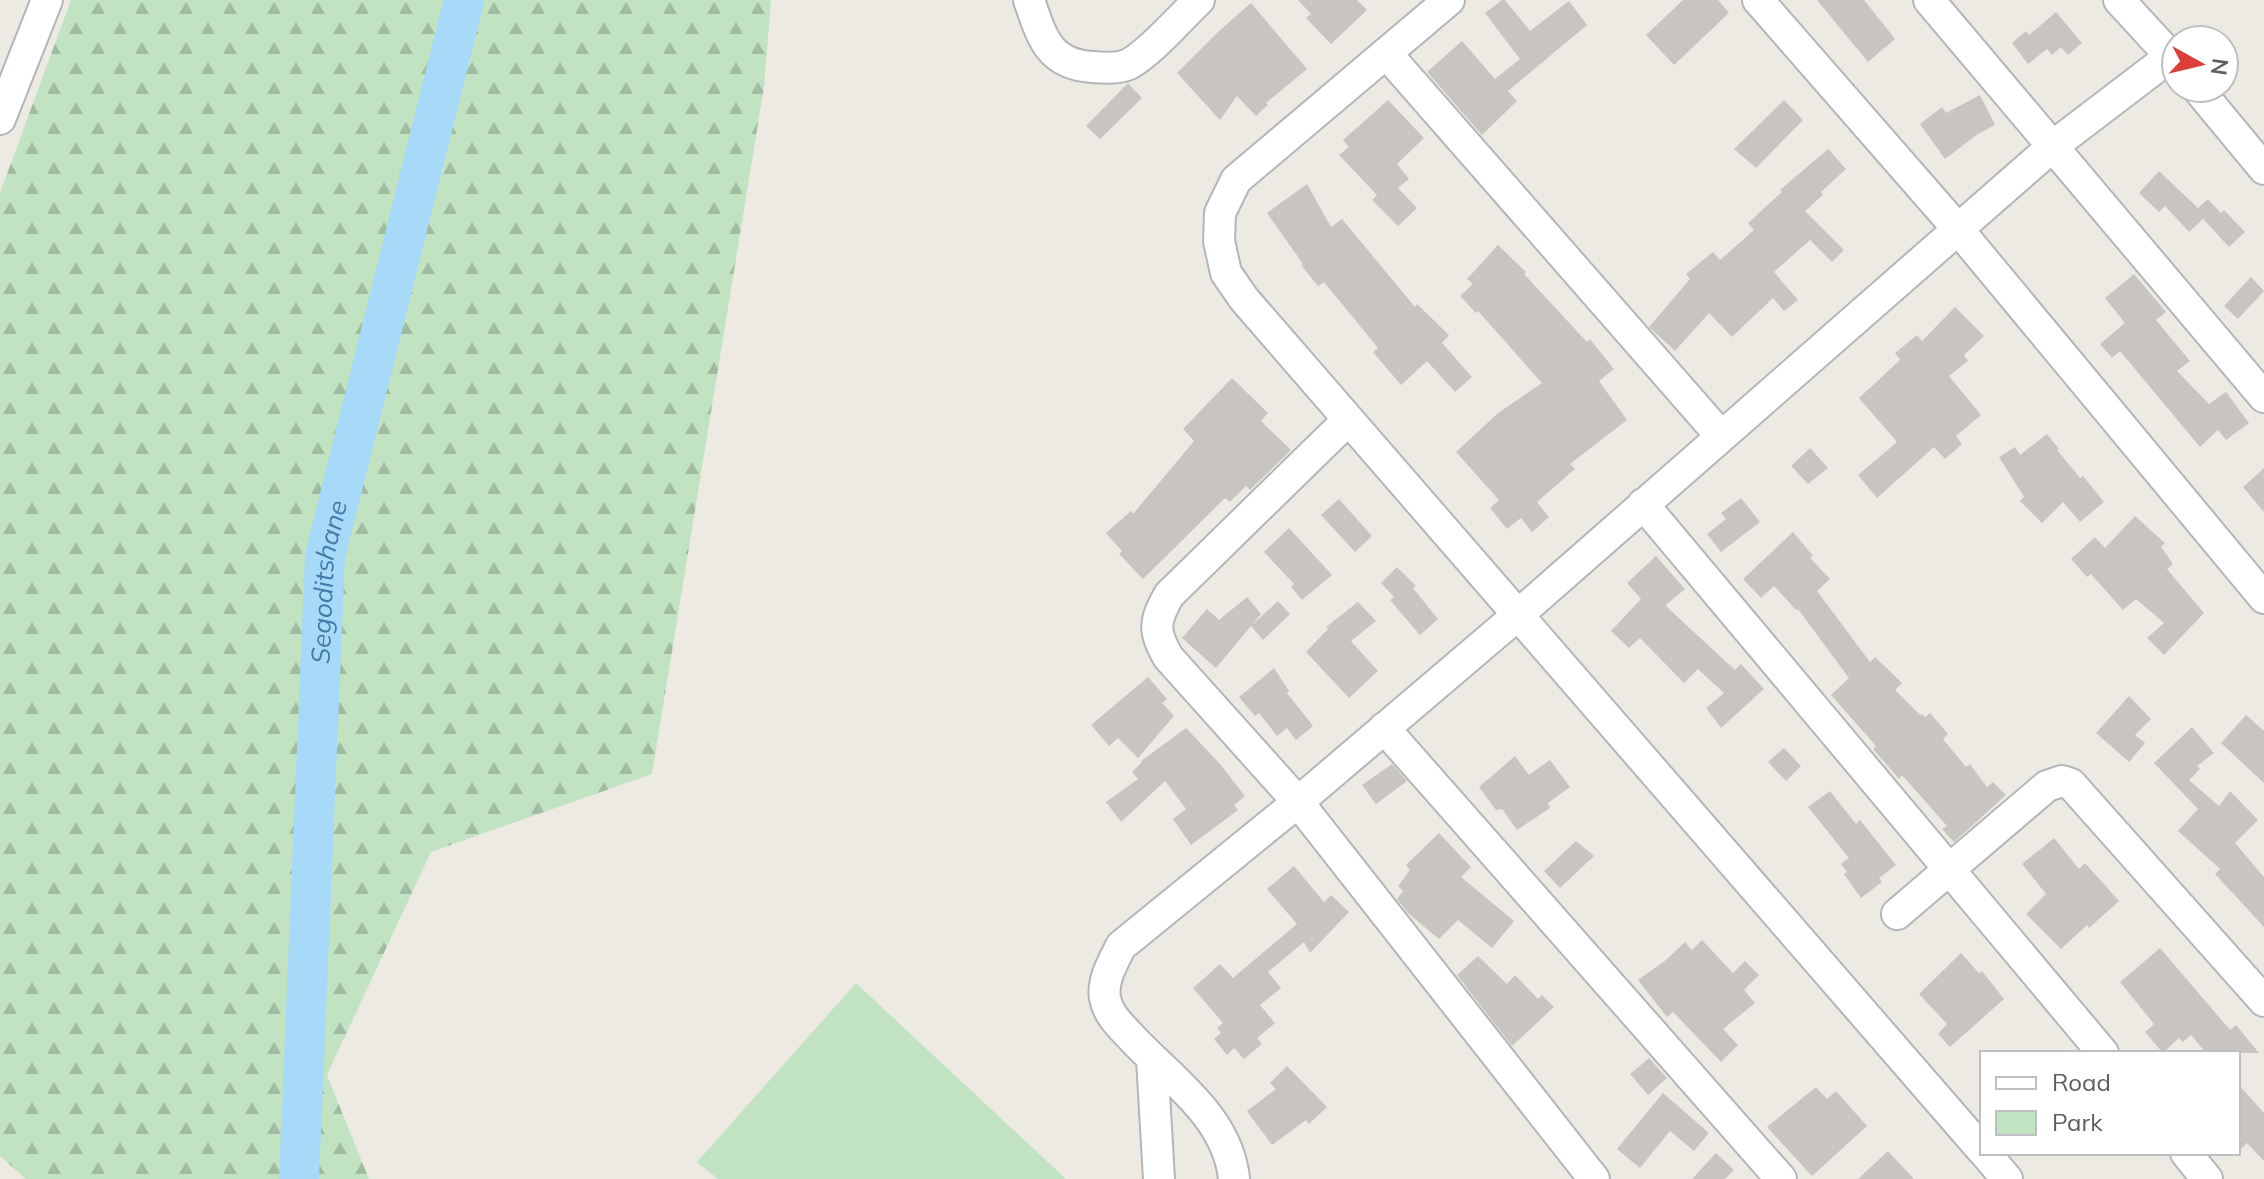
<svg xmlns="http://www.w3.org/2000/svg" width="2264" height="1179" font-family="Mulish,sans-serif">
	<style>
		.forest { fill: url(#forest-firs) }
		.green { fill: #c2e3c1 }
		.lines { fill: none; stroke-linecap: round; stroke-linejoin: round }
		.river { stroke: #a7d9f9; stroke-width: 40 }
		.building { fill: #c8c5c0 }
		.minor-casing { stroke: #b3b6b9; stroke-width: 34 }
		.minor { stroke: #fff; stroke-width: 30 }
		.labels { text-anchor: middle; stroke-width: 6; stroke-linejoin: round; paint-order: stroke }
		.water-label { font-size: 26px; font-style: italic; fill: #467aa9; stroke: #fff }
	</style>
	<defs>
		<pattern id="forest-firs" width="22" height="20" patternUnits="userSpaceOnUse" patternTransform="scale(2)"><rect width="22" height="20" fill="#c2e3c1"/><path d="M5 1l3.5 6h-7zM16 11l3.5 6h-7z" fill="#a1bba0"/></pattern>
	</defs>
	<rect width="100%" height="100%" fill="#edeae3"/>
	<path class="forest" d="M 71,0 L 771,0 L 764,87 L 652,774 L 431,852 L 327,1075 L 369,1179 L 26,1179 L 0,1156 L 0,193 Z"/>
	<path class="green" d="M 856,983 L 1066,1179 L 718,1179 L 697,1162 Z"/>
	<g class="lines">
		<path class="river" id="s1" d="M 299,1179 L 325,556 L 464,0"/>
	</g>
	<path class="building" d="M 1298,0 L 1357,0 L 1367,10 L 1331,44 L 1306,18 L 1311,14 Z
		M 1502,0 L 1505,0 L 1530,31 L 1569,1 L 1587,25 L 1508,91 L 1517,101 L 1482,135 L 1427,72 L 1462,41 L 1495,79 L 1520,59 L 1485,13 Z
		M 1683,0 L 1718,0 L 1729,13 L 1674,65 L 1646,35 Z
		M 1817,0 L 1864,0 L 1895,39 L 1868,62 Z
		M 1251,3 L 1307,69 L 1266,103 L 1268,105 L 1256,116 L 1237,96 L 1220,120 L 1177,73 L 1219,31 Z
		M 2056,12 L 2082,43 L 2068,55 L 2061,47 L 2052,55 L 2047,49 L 2028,64 L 2012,43 L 2026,31 L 2029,35 Z
		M 1128,83 L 1142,98 L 1100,139 L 1086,126 Z
		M 1980,95 L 1995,125 L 1978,134 L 1945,159 L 1920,124 L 1942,107 L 1946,113 Z
		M 1388,100 L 1424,138 L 1397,164 L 1409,179 L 1398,188 L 1417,208 L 1398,226 L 1372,200 L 1377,195 L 1339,155 L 1349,147 L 1343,140 Z
		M 1784,100 L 1803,120 L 1756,168 L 1734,149 Z
		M 1828,149 L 1846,169 L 1821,192 L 1823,195 L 1805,211 L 1844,250 L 1832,262 L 1810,240 L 1774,272 L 1798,300 L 1784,311 L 1773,298 L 1732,337 L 1709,313 L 1675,351 L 1649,327 L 1690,279 L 1686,274 L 1713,252 L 1720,260 L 1754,230 L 1748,223 L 1782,192 L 1780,190 Z
		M 2159,171 L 2198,208 L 2208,199 L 2221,213 L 2224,210 L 2245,232 L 2229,247 L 2203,219 L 2189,232 L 2165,206 L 2159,212 L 2139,193 Z
		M 1307,184 L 1331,227 L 1342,219 L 1415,307 L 1417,304 L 1449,335 L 1442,343 L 1472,377 L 1455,392 L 1427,361 L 1401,385 L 1373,352 L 1378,348 L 1324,282 L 1318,286 L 1301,265 L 1303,264 L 1267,213 Z
		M 1498,245 L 1526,272 L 1524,274 L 1587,342 L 1590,339 L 1614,369 L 1599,381 L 1627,420 L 1570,464 L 1575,469 L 1537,502 L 1549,517 L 1532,532 L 1521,518 L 1507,529 L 1490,508 L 1499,500 L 1456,452 L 1498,413 L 1542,383 L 1478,311 L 1476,313 L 1460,296 L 1473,284 L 1467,279 Z
		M 2134,274 L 2166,312 L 2156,320 L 2190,361 L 2177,371 L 2209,404 L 2226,392 L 2249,423 L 2226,440 L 2218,430 L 2200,447 L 2120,351 L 2112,358 L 2100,344 L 2125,323 L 2105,298 Z
		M 2251,277 L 2264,291 L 2238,319 L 2224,306 Z
		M 1955,307 L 1984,336 L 1964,355 L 1968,361 L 1949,376 L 1981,415 L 1956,436 L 1962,444 L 1945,459 L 1934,447 L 1877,498 L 1858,475 L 1897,442 L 1859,398 L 1900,360 L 1895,353 L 1917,335 L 1922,341 Z
		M 1232,378 L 1268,413 L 1261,421 L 1291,450 L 1250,490 L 1246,486 L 1230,502 L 1225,498 L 1143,579 L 1119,554 L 1122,551 L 1106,533 L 1131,511 L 1133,514 L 1194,441 L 1183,429 Z
		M 2047,434 L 2059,449 L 2057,450 L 2080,478 L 2083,476 L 2104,502 L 2080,522 L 2063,502 L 2042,523 L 2020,501 L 2024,497 L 1999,457 L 2015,447 L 2020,455 Z
		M 1810,448 L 1828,468 L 1808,484 L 1791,466 Z
		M 2264,468 L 2264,512 L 2243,487 Z
		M 1741,498 L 1760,522 L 1721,552 L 1707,534 L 1726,519 L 1721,513 Z
		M 1339,499 L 1372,536 L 1355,552 L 1321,515 Z
		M 2135,516 L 2165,543 L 2161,547 L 2173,564 L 2167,569 L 2204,613 L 2164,655 L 2147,638 L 2164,623 L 2136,599 L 2123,610 L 2091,574 L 2087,577 L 2071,559 L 2095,537 L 2105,548 Z
		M 1289,528 L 1332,575 L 1302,600 L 1291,587 L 1294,584 L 1264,552 Z
		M 1793,532 L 1813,556 L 1810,558 L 1830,579 L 1817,591 L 1870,662 L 1875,657 L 1902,683 L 1895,690 L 1920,715 L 1922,714 L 1925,717 L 1930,713 L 1948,734 L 1943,739 L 1966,767 L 1970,764 L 1987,787 L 1993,782 L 2006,795 L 1954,842 L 1942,829 L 1947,826 L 1902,775 L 1899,779 L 1873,749 L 1876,746 L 1831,695 L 1849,678 L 1798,609 L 1796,610 L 1774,586 L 1761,598 L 1743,579 Z
		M 1656,556 L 1685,589 L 1666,605 L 1668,608 L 1735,670 L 1741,664 L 1764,689 L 1721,728 L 1706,708 L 1724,693 L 1698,669 L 1684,683 L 1640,638 L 1629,648 L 1611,631 L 1641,599 L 1627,583 Z
		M 1397,567 L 1416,586 L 1413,588 L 1438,619 L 1420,635 L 1390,600 L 1394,597 L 1381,583 Z
		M 1247,597 L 1261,614 L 1216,668 L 1182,638 L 1207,609 L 1219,620 Z
		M 1278,601 L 1290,614 L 1263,640 L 1251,626 Z
		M 1358,602 L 1376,621 L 1351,641 L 1378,671 L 1349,698 L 1306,652 L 1328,629 L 1326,627 Z
		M 1274,668 L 1289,691 L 1287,693 L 1313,726 L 1296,740 L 1287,728 L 1277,736 L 1259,713 L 1255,716 L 1239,697 Z
		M 1148,677 L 1167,699 L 1162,703 L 1174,716 L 1138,758 L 1118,738 L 1109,746 L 1091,725 Z
		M 2129,696 L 2151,719 L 2135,735 L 2145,743 L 2129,762 L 2096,733 Z
		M 2246,715 L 2264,731 L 2264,783 L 2221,743 Z
		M 2192,727 L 2214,753 L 2197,766 L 2200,769 L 2189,780 L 2219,806 L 2230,791 L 2258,820 L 2235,843 L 2264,877 L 2264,927 L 2215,874 L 2220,869 L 2178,831 L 2198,809 L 2154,763 Z
		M 1186,728 L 1220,764 L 1245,796 L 1234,805 L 1238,810 L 1191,845 L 1173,819 L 1186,809 L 1165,781 L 1121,822 L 1106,802 L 1138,779 L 1132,772 L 1142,762 L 1141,761 Z
		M 1784,748 L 1801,766 L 1786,781 L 1768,762 Z
		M 1515,756 L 1529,775 L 1550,760 L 1570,787 L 1548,803 L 1550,808 L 1517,830 L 1502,809 L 1496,810 L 1479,787 Z
		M 1392,764 L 1407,781 L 1376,804 L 1362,785 Z
		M 1830,791 L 1856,824 L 1860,820 L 1896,865 L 1879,878 L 1882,882 L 1861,898 L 1844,874 L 1847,872 L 1841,864 L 1849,858 L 1808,807 Z
		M 1439,833 L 1471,867 L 1461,877 L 1514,921 L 1492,948 L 1458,920 L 1439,939 L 1408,913 L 1397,899 L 1403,891 L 1398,886 L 1410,870 L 1406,865 Z
		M 2054,838 L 2079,869 L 2085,863 L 2119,901 L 2089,928 L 2087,925 L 2061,949 L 2026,914 L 2046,894 L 2022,864 Z
		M 1576,841 L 1594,856 L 1560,888 L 1544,871 Z
		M 1294,866 L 1324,902 L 1331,895 L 1349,912 L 1310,953 L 1304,942 L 1268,972 L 1281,988 L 1260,1005 L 1275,1023 L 1257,1038 L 1262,1044 L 1244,1059 L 1234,1048 L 1227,1055 L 1214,1039 L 1221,1033 L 1217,1028 L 1223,1023 L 1193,988 L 1220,964 L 1233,978 L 1297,924 L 1267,889 Z
		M 1702,940 L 1733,973 L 1745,961 L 1759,975 L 1744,990 L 1755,1003 L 1723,1029 L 1738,1045 L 1721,1062 L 1673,1012 L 1667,1017 L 1638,980 L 1666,960 L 1685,942 L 1692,950 Z
		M 2160,948 L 2230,1030 L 2236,1025 L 2259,1053 L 2206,1053 L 2191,1035 L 2183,1042 L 2179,1038 L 2163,1053 L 2145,1032 L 2154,1024 L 2120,982 Z
		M 1961,953 L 1979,973 L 1982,971 L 2004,999 L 1950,1047 L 1938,1034 L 1947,1024 L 1919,994 Z
		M 1478,956 L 1507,984 L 1515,975 L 1538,999 L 1542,995 L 1554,1007 L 1512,1046 L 1457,975 Z
		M 1649,1058 L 1667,1078 L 1648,1095 L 1630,1074 Z
		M 1287,1066 L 1327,1107 L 1309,1124 L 1306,1120 L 1272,1145 L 1247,1111 L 1276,1089 L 1270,1083 Z
		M 2238,1084 L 2264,1113 L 2264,1161 L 2247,1143 L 2238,1152 Z
		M 1816,1087 L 1827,1099 L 1836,1091 L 1867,1126 L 1812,1176 L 1767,1127 Z
		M 1663,1093 L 1709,1133 L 1694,1151 L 1670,1131 L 1640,1168 L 1617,1149 Z
		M 1888,1151 L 1914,1179 L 1858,1179 Z
		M 1716,1153 L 1734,1170 L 1725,1179 L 1692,1179 Z"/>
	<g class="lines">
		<defs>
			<path id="minor" d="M 1029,0 C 1042,37 1048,64 1092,67 C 1103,68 1119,69 1129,64 C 1150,53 1181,17 1199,0
				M 1449,0 L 1236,180 L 1220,213 L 1219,241 L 1226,273 L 1244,299 L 1982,1150
				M 1758,0 L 1957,228 L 2264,598
				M 1929,0 L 2264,397
				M 2119,0 L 2176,62
				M 1386,53 L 1721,436
				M 2197,88 L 2264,169
				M 0,119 L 47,0
				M 1347,421 L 1169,595 C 1154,622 1153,630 1168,657 L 1298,802 L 1594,1179
				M 1643,504 L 2103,1053
				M 1384,728 L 1781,1179
				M 1897,914 L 2047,786 L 2062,781 L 2071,784 L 2264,1001
				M 1152,1059 L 1159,1179
				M 1985,1153 L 2007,1179
				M 2186,1153 L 2207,1179
				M 1234,1179 C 1228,1117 1171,1080 1132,1038 C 1121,1026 1108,1015 1105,998 C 1102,980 1113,962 1121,946 L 1298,802 L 1519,614 L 2053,146 L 2171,56"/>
		</defs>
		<use href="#minor" class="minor-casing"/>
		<use href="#minor" class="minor"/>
	</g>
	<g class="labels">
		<g class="water-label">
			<text dy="9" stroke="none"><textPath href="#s1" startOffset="598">Segoditshane</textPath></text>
		</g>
	</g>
	<rect x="1980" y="1051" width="260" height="104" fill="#ffffff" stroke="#bdbfc0" stroke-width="2"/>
	<rect x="1996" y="1077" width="40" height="12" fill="#ffffff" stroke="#bdbfc0" stroke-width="2"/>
	<text x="2052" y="1091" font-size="24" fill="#5b5f62">Road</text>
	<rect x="1996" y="1111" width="40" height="24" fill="#c2e3c1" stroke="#bdbfc0" stroke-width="2"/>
	<text x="2052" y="1131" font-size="24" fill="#5b5f62">Park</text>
	<g transform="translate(2200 64) rotate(98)"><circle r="38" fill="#ffffff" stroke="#bdbfc0" stroke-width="2"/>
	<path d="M0-6L14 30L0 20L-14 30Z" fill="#dc3f39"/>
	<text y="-12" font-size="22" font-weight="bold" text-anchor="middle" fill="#5b5f62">N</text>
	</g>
</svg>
